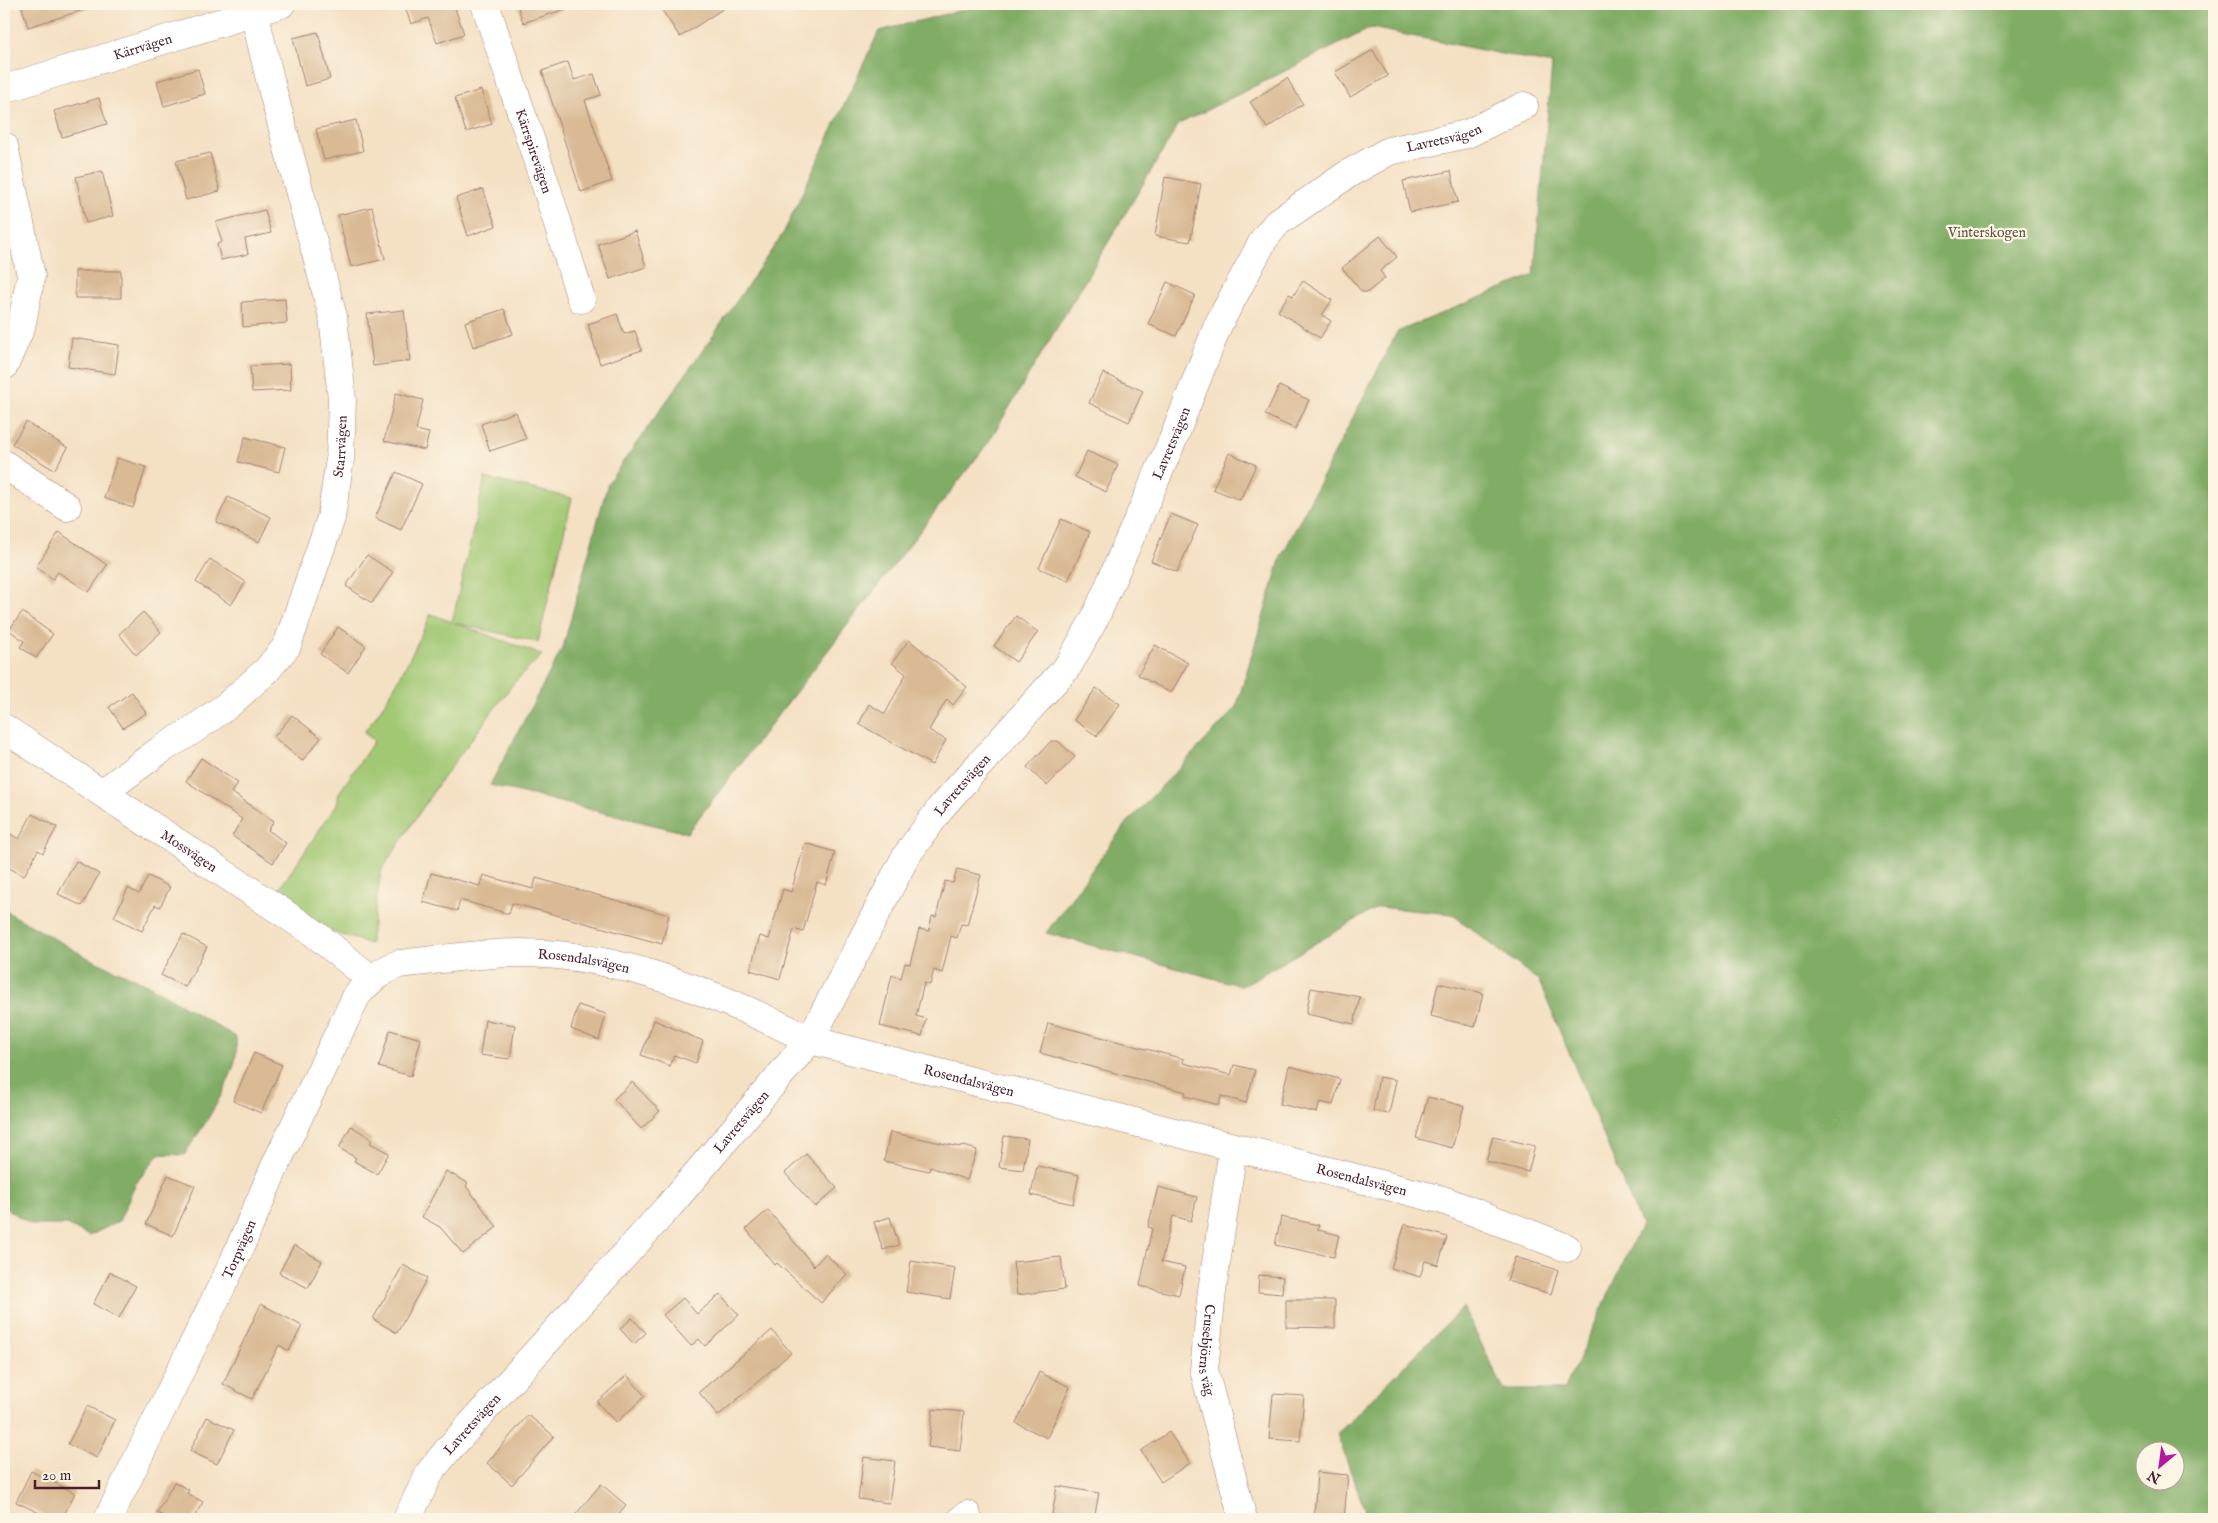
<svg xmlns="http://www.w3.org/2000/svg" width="2218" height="1523" font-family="'IM FELL English',serif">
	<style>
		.green { fill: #a1c873; stroke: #76744f }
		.forest { fill: #80ac65; stroke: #656648; fill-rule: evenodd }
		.building { fill: #d9ba94 }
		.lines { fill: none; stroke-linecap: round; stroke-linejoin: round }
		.minor-casing { stroke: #9f8077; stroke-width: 29 }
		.minor { stroke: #fff; stroke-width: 28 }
		.labels { text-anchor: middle; stroke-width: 4.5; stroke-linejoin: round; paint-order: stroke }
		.street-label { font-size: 14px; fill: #4a1f2b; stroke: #fcf5e5 }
		.park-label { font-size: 14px; fill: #645241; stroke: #fcf5e5 }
	</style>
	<rect width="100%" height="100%" fill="#fcf5e5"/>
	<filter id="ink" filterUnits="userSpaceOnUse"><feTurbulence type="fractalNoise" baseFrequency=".02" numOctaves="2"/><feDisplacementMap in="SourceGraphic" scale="10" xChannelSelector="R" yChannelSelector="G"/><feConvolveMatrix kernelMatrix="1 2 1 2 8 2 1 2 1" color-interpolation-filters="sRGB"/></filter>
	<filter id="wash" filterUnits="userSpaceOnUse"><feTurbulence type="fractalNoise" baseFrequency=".0096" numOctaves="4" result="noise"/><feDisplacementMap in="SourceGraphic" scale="20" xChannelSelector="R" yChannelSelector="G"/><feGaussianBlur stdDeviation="1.12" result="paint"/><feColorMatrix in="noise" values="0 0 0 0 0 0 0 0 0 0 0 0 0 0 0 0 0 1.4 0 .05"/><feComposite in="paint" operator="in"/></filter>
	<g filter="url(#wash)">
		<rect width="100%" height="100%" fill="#f4e0c3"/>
		<path class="green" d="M 485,478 L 572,498 L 538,642 L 455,623 L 542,655 L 513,684 L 441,780 L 381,871 L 370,944 L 318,927 L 275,895 L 337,804 L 339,793 L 374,741 L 364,732 C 393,696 411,656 431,614 L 452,622 Z"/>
		<path class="forest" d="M 986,4 L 2214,4 L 2214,1519 L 1368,1519 L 1337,1434 L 1463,1307 L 1504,1390 L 1564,1390 L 1641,1225 L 1539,981 L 1452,914 L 1378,907 L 1242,986 L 1046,933 L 1124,826 L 1236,708 L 1281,557 L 1397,332 L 1534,275 L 1552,64 L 1371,28 L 1179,124 L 988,443 L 687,833 L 490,785 L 563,647 L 608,483 L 708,343 L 784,232 L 879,31 ZM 2146,1450 L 2176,1450 L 2176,1480 L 2146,1480 Z
			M 4,910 L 90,959 L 145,983 L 236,1037 C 236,1044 237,1053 235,1061 C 227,1092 202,1128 184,1155 L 159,1154 L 136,1183 L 119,1221 L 89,1236 L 67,1225 L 32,1225 L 4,1207 Z"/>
		<g id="blocks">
			<path class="building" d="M 21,4 L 89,4 L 90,8 L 28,27 Z
				M 404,4 L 461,4 L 461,6 L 455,8 L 464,34 L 437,43 L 428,18 L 411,24 Z
				M 517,4 L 571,4 L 571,7 L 523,23 Z
				M 658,4 L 730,4 L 680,37 Z
				M 318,32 L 330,79 L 305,86 L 293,38 Z
				M 1373,50 L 1388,76 L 1350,97 L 1335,72 Z
				M 568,62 L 574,80 L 594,74 L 601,95 L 585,100 L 612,181 L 581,192 L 542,71 Z
				M 198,69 L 205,94 L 164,106 L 157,81 Z
				M 1287,78 L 1303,104 L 1267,128 L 1250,102 Z
				M 481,90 L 492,124 L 466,132 L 455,98 Z
				M 99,98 L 107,124 L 62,137 L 54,111 Z
				M 356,120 L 363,151 L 324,160 L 316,129 Z
				M 210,153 L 220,191 L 186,200 L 176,161 Z
				M 102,171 L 113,216 L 86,223 L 76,177 Z
				M 1451,171 L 1458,202 L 1410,212 L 1403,181 Z
				M 1165,177 L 1201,184 L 1190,242 L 1155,236 Z
				M 483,189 L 496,226 L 468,236 L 456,198 Z
				M 372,207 L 385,259 L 351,267 L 338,215 Z
				M 265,210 L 271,233 L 245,239 L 248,254 L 221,260 L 217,244 L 222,242 L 216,222 Z
				M 635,231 L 646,267 L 610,279 L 598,244 Z
				M 1380,236 L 1397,257 L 1380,271 L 1385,278 L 1368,292 L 1362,292 L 1342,268 Z
				M 75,271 L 121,271 L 121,298 L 75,298 Z
				M 1303,281 L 1332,300 L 1322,315 L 1331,321 L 1320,338 L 1278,311 L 1289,294 L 1293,296 Z
				M 1167,282 L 1195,295 L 1176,336 L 1148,324 Z
				M 285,299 L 287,323 L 243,327 L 242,302 Z
				M 504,309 L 513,334 L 473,347 L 465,322 Z
				M 404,310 L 410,361 L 373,366 L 367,314 Z
				M 617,314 L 624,334 L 635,331 L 642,350 L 600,364 L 588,324 Z
				M 72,338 L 119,345 L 115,374 L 68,367 Z
				M 290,364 L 291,390 L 252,392 L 250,366 Z
				M 1103,373 L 1143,391 L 1129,422 L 1089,403 Z
				M 1279,386 L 1309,400 L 1295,429 L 1265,415 Z
				M 396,393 L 423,400 L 416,430 L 429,433 L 425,450 L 384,441 Z
				M 516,412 L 526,439 L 490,451 L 481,424 Z
				M 26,422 L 68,448 L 54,470 L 12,444 Z
				M 245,437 L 285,447 L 279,472 L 238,462 Z
				M 1087,451 L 1118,465 L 1106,492 L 1075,477 Z
				M 1229,453 L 1256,465 L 1240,500 L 1213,489 Z
				M 117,458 L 146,467 L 133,508 L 104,498 Z
				M 396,472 L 422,484 L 401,530 L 375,518 Z
				M 228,497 L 271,517 L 259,542 L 216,522 Z
				M 1171,514 L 1198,525 L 1177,572 L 1151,561 Z
				M 1061,519 L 1090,532 L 1068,581 L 1039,568 Z
				M 59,532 L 107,565 L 89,592 L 58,572 L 53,579 L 36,567 Z
				M 367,555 L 393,572 L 372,603 L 346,586 Z
				M 210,559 L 246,582 L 231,605 L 196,582 Z
				M 22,612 L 53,634 L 36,658 L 20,647 L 24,641 L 9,630 Z
				M 143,612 L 161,632 L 136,655 L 119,634 Z
				M 1016,616 L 1038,632 L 1016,662 L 994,646 Z
				M 338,627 L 366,646 L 348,673 L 320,654 Z
				M 909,640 L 967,687 L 953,705 L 947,699 L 929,730 L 946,740 L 932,765 L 859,724 L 869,704 L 885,714 L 906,674 L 892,663 Z
				M 1155,645 L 1188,663 L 1171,693 L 1138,675 Z
				M 1096,688 L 1120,704 L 1097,736 L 1074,720 Z
				M 132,692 L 146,713 L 123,728 L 109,707 Z
				M 292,715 L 321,738 L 302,761 L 274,737 Z
				M 1051,741 L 1058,741 L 1075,757 L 1047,786 L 1027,767 Z
				M 201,758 L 238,783 L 231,792 L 274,821 L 268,830 L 286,843 L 273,863 L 232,836 L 242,819 L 186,781 Z
				M 32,814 L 57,827 L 43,853 L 38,850 L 24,876 L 4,865 L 4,843 L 9,833 L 19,839 Z
				M 805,843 L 835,852 L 826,885 L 817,882 L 803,932 L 794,929 L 780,979 L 750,970 L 760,936 L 769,939 L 783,889 L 791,892 Z
				M 76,861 L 99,874 L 82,906 L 58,894 Z
				M 957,869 L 981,875 L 967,925 L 961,924 L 957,938 L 951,936 L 942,973 L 934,970 L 930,985 L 924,983 L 916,1016 L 926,1019 L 922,1036 L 880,1026 L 892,975 L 901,978 L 905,963 L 910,964 L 919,929 L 929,931 L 932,916 L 936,917 L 945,881 L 953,883 Z
				M 431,873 L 480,886 L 483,875 L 533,889 L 536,878 L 669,915 L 662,944 L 512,903 L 509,914 L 460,900 L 457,911 L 423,902 Z
				M 148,876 L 170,887 L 160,907 L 155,905 L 142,931 L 114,917 L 128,888 L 139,894 Z
				M 183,934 L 207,947 L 185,987 L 161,975 Z
				M 1438,983 L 1483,993 L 1475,1027 L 1431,1016 Z
				M 1311,988 L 1360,997 L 1354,1024 L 1306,1014 Z
				M 578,1005 L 606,1014 L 599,1040 L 571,1029 Z
				M 485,1020 L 515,1025 L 510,1059 L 480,1055 Z
				M 654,1020 L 703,1041 L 696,1063 L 674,1055 L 670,1066 L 641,1055 Z
				M 1048,1023 L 1184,1059 L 1183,1063 L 1231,1075 L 1234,1065 L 1255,1070 L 1246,1103 L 1221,1096 L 1219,1105 L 1185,1096 L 1186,1092 L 1040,1053 Z
				M 390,1030 L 421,1039 L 411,1076 L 379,1067 Z
				M 254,1053 L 282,1065 L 261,1113 L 233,1101 Z
				M 1289,1066 L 1340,1079 L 1333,1105 L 1320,1102 L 1317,1113 L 1280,1104 Z
				M 1379,1077 L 1396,1080 L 1389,1114 L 1373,1111 Z
				M 632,1082 L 660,1111 L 641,1129 L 614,1099 Z
				M 1428,1097 L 1464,1106 L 1452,1148 L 1416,1138 Z
				M 351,1126 L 372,1139 L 370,1143 L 389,1153 L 377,1174 L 354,1161 L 356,1158 L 339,1148 Z
				M 890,1132 L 960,1147 L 961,1145 L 977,1150 L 967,1180 L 930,1167 L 929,1171 L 884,1161 Z
				M 1004,1136 L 1028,1139 L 1023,1170 L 999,1167 Z
				M 1493,1136 L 1535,1146 L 1528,1172 L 1486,1161 Z
				M 806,1154 L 837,1188 L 815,1207 L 785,1173 Z
				M 1037,1166 L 1079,1175 L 1073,1204 L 1031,1195 Z
				M 446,1171 L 468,1183 L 466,1186 L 497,1227 L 463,1254 L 440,1227 L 422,1217 Z
				M 168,1175 L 195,1186 L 173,1236 L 146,1224 Z
				M 1158,1187 L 1197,1197 L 1191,1221 L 1173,1216 L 1161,1262 L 1185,1267 L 1179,1295 L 1140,1286 L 1152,1228 L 1148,1227 Z
				M 768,1210 L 814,1266 L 825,1254 L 847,1274 L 821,1303 L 777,1263 L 775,1265 L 746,1229 Z
				M 890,1217 L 899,1245 L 883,1250 L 874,1222 Z
				M 1281,1217 L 1319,1225 L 1318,1230 L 1339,1235 L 1334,1257 L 1275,1245 Z
				M 1405,1224 L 1447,1237 L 1438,1265 L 1425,1261 L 1420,1277 L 1391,1268 Z
				M 294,1245 L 322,1261 L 308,1288 L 279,1273 Z
				M 1061,1257 L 1065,1289 L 1017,1295 L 1013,1262 Z
				M 1515,1257 L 1558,1270 L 1551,1294 L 1507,1281 Z
				M 911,1261 L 955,1268 L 950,1299 L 906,1292 Z
				M 403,1265 L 427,1278 L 397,1333 L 373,1319 Z
				M 110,1272 L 136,1286 L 119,1318 L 93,1304 Z
				M 1259,1275 L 1283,1277 L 1282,1294 L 1258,1292 Z
				M 720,1294 L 739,1315 L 705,1346 L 699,1339 L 691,1346 L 663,1315 L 683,1298 L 697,1314 Z
				M 1286,1300 L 1335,1300 L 1335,1328 L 1286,1327 Z
				M 261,1304 L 302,1326 L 289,1351 L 279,1345 L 252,1399 L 223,1384 Z
				M 632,1318 L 646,1333 L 634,1344 L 620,1329 Z
				M 772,1330 L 791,1353 L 718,1416 L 699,1392 Z
				M 1039,1372 L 1070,1387 L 1047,1438 L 1016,1423 Z
				M 627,1375 L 645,1396 L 616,1423 L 597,1402 Z
				M 1273,1394 L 1304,1396 L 1300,1441 L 1269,1439 Z
				M 87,1406 L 115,1420 L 97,1458 L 68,1444 Z
				M 933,1409 L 964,1412 L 960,1451 L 928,1447 Z
				M 528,1415 L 554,1436 L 512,1485 L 487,1463 Z
				M 207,1417 L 234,1430 L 217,1464 L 190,1451 Z
				M 1169,1432 L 1190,1463 L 1161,1482 L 1141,1451 Z
				M 864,1457 L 895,1461 L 889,1503 L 858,1499 Z
				M 31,1471 L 75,1493 L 62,1519 L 52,1519 L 16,1502 Z
				M 1317,1472 L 1348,1475 L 1344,1519 L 1314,1518 Z
				M 174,1482 L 189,1490 L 187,1493 L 203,1502 L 193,1519 L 169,1519 L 157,1513 Z
				M 601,1484 L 626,1505 L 614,1519 L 572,1519 Z
				M 1057,1486 L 1099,1493 L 1094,1519 L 1052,1515 Z"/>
		</g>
	</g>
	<g filter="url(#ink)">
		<use href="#blocks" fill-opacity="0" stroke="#9f8077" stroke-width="1"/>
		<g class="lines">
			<defs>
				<g id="minor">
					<path id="s1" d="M 485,4 L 548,192 L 581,299"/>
					<path id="s2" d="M 4,89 L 281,4"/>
					<path d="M 4,146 L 31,276 L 21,327 L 4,366"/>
					<path d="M 4,464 L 67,507"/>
					<path id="s3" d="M 4,728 L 314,933 L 371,979"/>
					<path id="s4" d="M 102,793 L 159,751 L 193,730 L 228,705 L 266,671 L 287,646 L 331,518 L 340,459 L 342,399 L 333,317 L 273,92 L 254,12"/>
					<path id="s5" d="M 1233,1148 L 1212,1291 L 1204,1370 L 1243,1519"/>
					<path id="s6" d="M 108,1519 L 233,1263 L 276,1164 L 357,995 C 370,980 380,971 399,964 C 438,960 480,953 520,953 C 620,953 722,996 810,1040 L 1443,1200 L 1567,1248"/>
					<path id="s7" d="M 407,1519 L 430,1472 L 447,1451 L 670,1205 L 810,1040 L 906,856 L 943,805 L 1068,666 L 1095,618 L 1174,437 L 1218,325 L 1264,239 L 1278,222 L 1348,174 L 1389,151 L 1467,134 L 1524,106"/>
					<path d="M 962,1519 L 967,1515"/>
				</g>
			</defs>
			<use href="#minor" class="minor-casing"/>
			<use href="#minor" class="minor"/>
		</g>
	</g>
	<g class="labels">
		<g class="street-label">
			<text dy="5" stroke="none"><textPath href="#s2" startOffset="145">Kärrvägen</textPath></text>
			<text dy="5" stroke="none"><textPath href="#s7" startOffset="1766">Lavretsvägen</textPath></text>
			<text dy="5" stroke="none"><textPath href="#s1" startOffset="155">Kärrspirevägen</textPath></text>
			<text dy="5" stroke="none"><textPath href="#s7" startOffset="1331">Lavretsvägen</textPath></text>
			<text dy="5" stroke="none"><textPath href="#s4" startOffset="445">Starrvägen</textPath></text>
			<text dy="5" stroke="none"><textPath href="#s7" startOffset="926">Lavretsvägen</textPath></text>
			<text dy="5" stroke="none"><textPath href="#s3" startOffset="222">Mossvägen</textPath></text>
			<text dy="5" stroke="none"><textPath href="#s6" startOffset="819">Rosendalsvägen</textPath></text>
			<text dy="5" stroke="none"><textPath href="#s6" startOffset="1224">Rosendalsvägen</textPath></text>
			<text dy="5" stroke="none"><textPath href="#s7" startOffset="521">Lavretsvägen</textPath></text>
			<text dy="5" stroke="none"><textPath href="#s6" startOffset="1629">Rosendalsvägen</textPath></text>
			<text dy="5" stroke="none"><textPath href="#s6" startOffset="300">Torpvägen</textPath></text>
			<text dy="5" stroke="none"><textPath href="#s5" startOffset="204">Crusebjörns väg</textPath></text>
			<text dy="5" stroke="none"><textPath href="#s7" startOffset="116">Lavretsvägen</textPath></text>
		</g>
		<g class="park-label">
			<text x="1987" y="237">Vinterskogen</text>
		</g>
	</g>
	<rect width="2218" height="1523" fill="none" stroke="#fcf5e5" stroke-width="20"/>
	<g transform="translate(2160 1466) rotate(209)"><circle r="24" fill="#fcf5e5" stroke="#b59f9b"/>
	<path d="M0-4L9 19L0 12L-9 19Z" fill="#b5179e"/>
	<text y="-8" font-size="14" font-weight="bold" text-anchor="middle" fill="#4a1f2b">N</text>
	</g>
	<path d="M35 1480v8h64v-8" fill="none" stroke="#4a1f2b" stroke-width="2.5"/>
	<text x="42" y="1480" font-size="15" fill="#4a1f2b" stroke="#fcf5e5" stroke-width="4" paint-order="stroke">20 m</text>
</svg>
